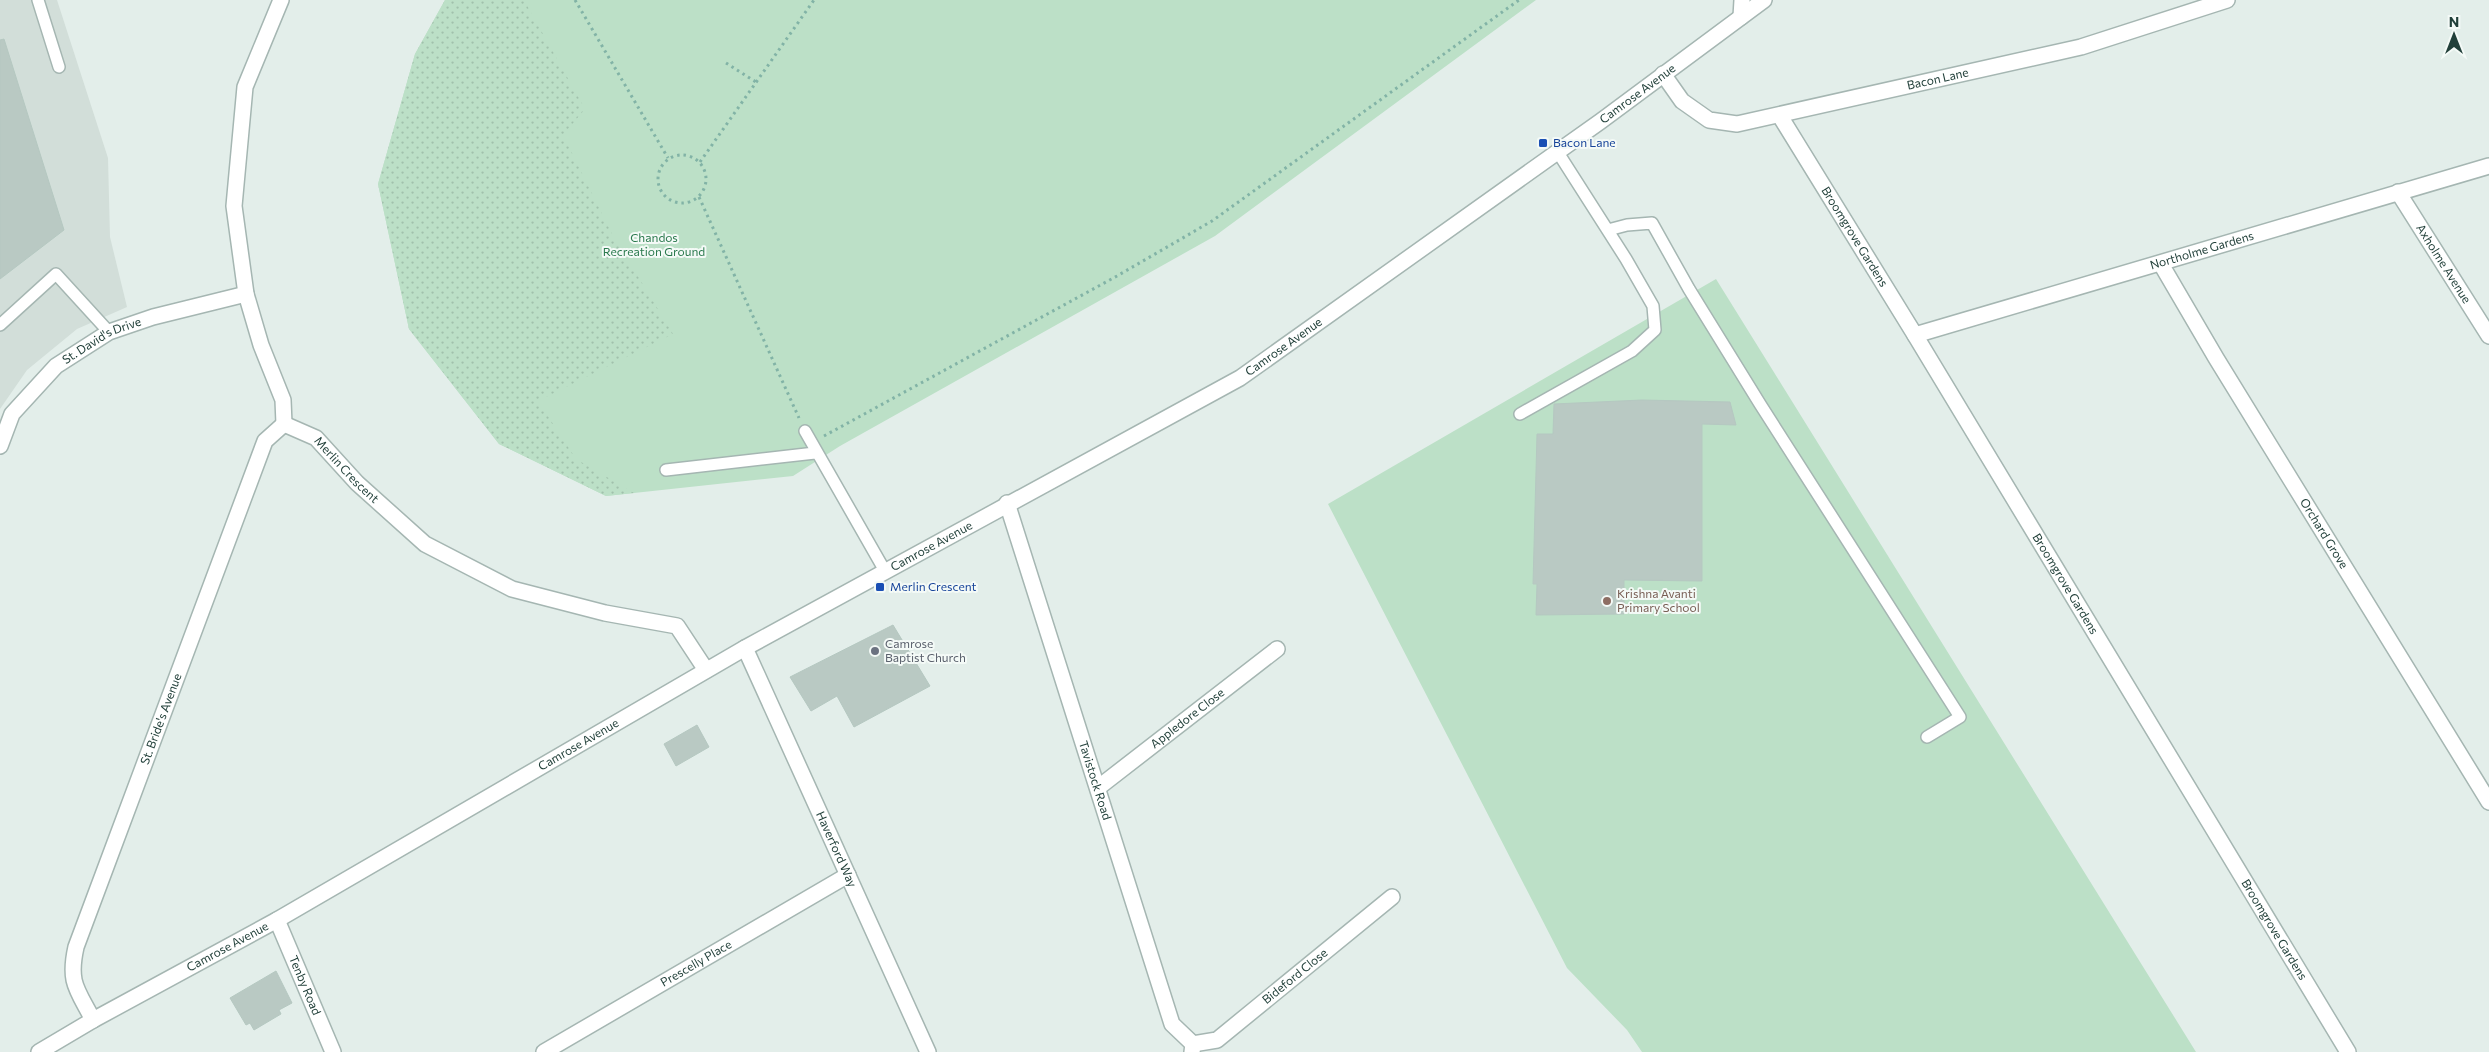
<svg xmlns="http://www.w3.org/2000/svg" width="2489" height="1052" font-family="Commissioner,sans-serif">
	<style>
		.built { fill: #d2ded9 }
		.green { fill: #bce0c7 }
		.garden { fill: url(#garden-dots) }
		.building { fill: #b9c9c3; stroke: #b5c8c1 }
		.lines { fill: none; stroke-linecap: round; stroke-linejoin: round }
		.service-casing { stroke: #a5b6b2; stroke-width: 14 }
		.minor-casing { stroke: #a5b6b2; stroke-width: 18 }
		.tertiary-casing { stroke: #a5b6b2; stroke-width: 18 }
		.path { stroke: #82b3a6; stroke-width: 3; stroke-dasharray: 2.5 4; stroke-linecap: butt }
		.service { stroke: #fff; stroke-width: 11 }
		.minor { stroke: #fff; stroke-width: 15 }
		.tertiary { stroke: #fff; stroke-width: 15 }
		.transit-dot { fill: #1a4fb4; stroke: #f4faf7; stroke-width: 2 }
		.education-dot { fill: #8d6e63; stroke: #f4faf7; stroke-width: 2 }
		.worship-dot { fill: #6b7280; stroke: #f4faf7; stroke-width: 2 }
		.labels { text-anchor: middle; stroke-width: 4; stroke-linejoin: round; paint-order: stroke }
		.street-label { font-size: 12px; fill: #22403a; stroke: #f4faf7 }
		.transit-label { font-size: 12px; fill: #164399; stroke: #f4faf7; text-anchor: start }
		.park-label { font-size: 12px; fill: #2a794d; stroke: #f4faf7 }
		.education-label { font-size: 12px; fill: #785e54; stroke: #f4faf7; text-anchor: start }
		.worship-label { font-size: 12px; fill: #5b616d; stroke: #f4faf7; text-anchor: start }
	</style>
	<defs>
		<pattern id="garden-dots" width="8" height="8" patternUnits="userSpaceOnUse" patternTransform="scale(1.25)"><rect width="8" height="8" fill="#bce0c7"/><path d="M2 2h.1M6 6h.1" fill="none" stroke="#a1c1ac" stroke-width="1.8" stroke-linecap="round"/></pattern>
	</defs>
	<rect width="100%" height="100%" fill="#e3eeea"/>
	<path class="built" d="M 0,0 L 57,0 L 108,158 L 110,237 L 127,307 L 77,329 L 27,370 L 0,409 Z"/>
	<path class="green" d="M 445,0 L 1536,0 L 1215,236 L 840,446 L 793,476 L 606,496 L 499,444 L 409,329 L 378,184 L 415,54 Z
		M 1716,279 L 2196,1052 L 1642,1052 L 1627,1030 L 1567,968 L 1328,504 Z"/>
	<path class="garden" d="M 445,0 L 524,0 L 585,109 L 563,135 L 611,232 L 673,334 L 538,401 L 576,459 L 634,493 L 606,496 L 499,444 L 409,329 L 378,184 L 415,54 Z"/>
	<path class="building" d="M 4,39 L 64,230 L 0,279 L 0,40 Z
		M 1642,400 L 1730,402 L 1736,425 L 1702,424 L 1702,581 L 1624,580 L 1624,614 L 1536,615 L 1537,584 L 1533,584 L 1537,434 L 1553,434 L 1554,404 Z
		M 893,625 L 930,686 L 854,727 L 837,696 L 811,711 L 790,677 Z
		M 697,725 L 709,747 L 676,766 L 664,744 Z
		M 276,971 L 292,1003 L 279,1010 L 281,1014 L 254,1030 L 250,1023 L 246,1025 L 230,998 Z"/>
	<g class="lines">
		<defs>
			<path id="service" d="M 38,0 L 59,67
				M 1608,230 L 1627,225 L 1652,223 L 1689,289 L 1760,404 L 1960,717 L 1927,737
				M 0,325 L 56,274 L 109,332
				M 1520,414 L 1632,351 L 1655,330 L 1653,306 L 1626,259 L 1557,151
				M 805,431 L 885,571
				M 666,470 L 815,453"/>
			<g id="minor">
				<path d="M 281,0 L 245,87 L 234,206 L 246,294 L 261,345 L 283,400 L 284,424"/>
				<path d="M 1741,17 L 1742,0"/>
				<path id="s1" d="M 1663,74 L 1682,101 L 1709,120 L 1737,124 L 2081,47 L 2227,0"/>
				<path id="s2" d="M 1780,116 L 1915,335 L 2348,1052"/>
				<path id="s3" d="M 2398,192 L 2489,336"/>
				<path id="s4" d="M 2161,264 L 2216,358 L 2489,802"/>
				<path id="s5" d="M 1915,335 L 2489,166"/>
				<path id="s6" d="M 284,424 L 316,438 L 357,483 L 425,544 L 512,589 L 605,613 L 677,626 L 706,670"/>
				<path id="s7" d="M 0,446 L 12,414 L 56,366 L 109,332 L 153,317 L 246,294"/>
				<path id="s8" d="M 1007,503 L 1172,1024 L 1193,1044 L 1192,1052"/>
				<path id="s9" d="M 745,648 L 928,1052"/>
				<path id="s10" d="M 1099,787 L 1277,649"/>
				<path id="s11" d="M 277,920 L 333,1052"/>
				<path id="s12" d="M 93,1020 C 77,989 68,983 76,947 L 265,441 L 284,424"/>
				<path id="s13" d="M 1193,1044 L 1217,1040 L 1392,897"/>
				<path id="s14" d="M 544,1052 L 848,875"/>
			</g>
			<g id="tertiary">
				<path id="s15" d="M 39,1052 L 93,1020 L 277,920 L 745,648 L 1240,378 L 1601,121 L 1764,0"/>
			</g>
		</defs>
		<use href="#service" class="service-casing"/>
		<use href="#minor" class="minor-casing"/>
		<use href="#tertiary" class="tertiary-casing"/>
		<path class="path" d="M 575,0 L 668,158
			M 726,63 L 756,82
			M658 179a24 24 0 1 1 48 0a24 24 0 1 1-48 0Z
			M 700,162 L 814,0
			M 699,197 L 799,418
			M 824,436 L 1117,276 L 1212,221 L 1519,0"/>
		<use href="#service" class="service"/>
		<use href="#minor" class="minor"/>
		<use href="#tertiary" class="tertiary"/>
	</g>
	<g class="transit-dot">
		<rect x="1538" y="138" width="10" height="10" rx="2.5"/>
		<rect x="875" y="582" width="10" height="10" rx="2.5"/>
	</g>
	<circle class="education-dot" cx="1607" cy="601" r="5"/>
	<circle class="worship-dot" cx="875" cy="651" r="5"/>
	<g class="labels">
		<g class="street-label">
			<text dy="4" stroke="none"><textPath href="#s1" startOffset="300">Bacon Lane</textPath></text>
			<text dy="4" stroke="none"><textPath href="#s15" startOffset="1866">Camrose Avenue</textPath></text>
			<text dy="4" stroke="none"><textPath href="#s2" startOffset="142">Broomgrove Gardens</textPath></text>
			<text dy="4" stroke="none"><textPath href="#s5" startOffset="299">Northolme Gardens</textPath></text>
			<text dy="4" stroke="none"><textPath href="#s3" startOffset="85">Axholme Avenue</textPath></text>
			<text dy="4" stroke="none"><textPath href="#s7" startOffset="152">St. David's Drive</textPath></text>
			<text dy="4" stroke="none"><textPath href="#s15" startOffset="1431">Camrose Avenue</textPath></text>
			<text dy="4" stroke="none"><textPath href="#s6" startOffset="79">Merlin Crescent</textPath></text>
			<text dy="4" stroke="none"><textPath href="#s4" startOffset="315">Orchard Grove</textPath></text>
			<text dy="4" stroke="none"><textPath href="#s15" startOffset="1026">Camrose Avenue</textPath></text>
			<text dy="4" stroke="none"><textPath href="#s2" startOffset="548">Broomgrove Gardens</textPath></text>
			<text dy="4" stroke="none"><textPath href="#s10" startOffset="112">Appledore Close</textPath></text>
			<text dy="4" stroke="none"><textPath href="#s12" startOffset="321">St. Bride's Avenue</textPath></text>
			<text dy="4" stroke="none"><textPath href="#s15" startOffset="621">Camrose Avenue</textPath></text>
			<text dy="4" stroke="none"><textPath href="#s8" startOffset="291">Tavistock Road</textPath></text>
			<text dy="4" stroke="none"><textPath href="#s9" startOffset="221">Haverford Way</textPath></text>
			<text dy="4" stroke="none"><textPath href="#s2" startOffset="952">Broomgrove Gardens</textPath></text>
			<text dy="4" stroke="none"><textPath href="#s15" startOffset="216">Camrose Avenue</textPath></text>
			<text dy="4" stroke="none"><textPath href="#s14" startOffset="176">Prescelly Place</textPath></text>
			<text dy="4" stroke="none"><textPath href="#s13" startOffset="125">Bideford Close</textPath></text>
			<text dy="4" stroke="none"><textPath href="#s11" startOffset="71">Tenby Road</textPath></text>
		</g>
		<g class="transit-label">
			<text x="1553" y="147">Bacon Lane</text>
			<text x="890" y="591">Merlin Crescent</text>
		</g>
		<g class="park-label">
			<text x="654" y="242">Chandos<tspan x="654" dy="14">Recreation Ground</tspan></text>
		</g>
		<g class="education-label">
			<text x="1617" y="598">Krishna Avanti<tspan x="1617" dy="14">Primary School</tspan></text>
		</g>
		<g class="worship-label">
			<text x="885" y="648">Camrose<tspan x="885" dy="14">Baptist Church</tspan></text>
		</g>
	</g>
	<g transform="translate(2454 35)" stroke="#f4faf7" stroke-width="4" paint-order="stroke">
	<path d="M0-4L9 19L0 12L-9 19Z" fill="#22403a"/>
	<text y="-8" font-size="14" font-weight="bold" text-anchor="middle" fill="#22403a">N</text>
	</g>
</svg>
